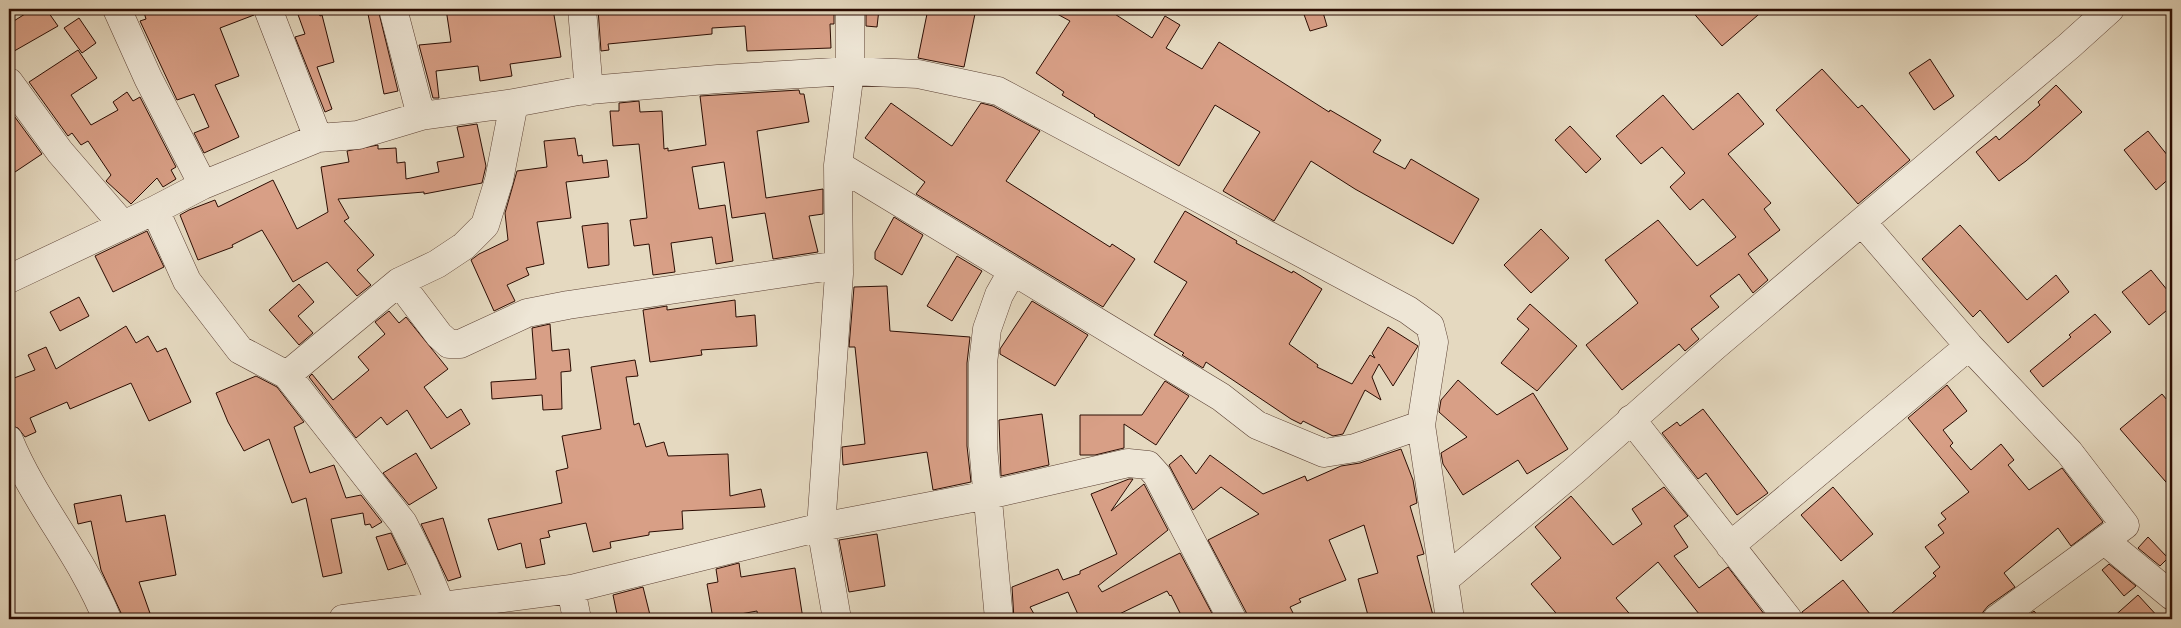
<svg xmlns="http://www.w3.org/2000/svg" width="2181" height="628" font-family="'IM FELL English',serif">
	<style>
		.building { fill: #d89f86; stroke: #2b0c02 }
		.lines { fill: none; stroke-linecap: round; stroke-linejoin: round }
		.minor-casing { stroke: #5a3f32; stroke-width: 29 }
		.minor { stroke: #eee6d6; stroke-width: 28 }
	</style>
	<rect width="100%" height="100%" fill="#e5d9c0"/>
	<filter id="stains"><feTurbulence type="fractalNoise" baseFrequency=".004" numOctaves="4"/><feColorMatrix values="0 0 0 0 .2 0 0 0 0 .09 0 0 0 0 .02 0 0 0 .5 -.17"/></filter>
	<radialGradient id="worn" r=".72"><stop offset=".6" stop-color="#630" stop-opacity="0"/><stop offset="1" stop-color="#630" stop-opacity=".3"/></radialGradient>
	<path class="building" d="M 33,9 L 46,9 L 58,26 L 9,54 L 9,24 Z
		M 143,9 L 253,9 L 254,15 L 220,28 L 239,76 L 215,85 L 239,137 L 204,153 L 194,133 L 209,127 L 194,94 L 177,100 L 140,21 L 146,19 Z
		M 296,9 L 317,9 L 320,16 L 322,15 L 334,62 L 317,67 L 332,109 L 325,112 L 295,37 L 305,34 Z
		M 367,9 L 378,9 L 398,91 L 384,94 Z
		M 446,9 L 553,9 L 561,57 L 510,64 L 512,76 L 480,81 L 478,66 L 436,71 L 439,98 L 433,98 L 419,45 L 451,42 Z
		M 598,9 L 834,9 L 834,24 L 830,24 L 831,48 L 747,51 L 745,26 L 712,28 L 712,34 L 608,44 L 609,50 L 601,51 Z
		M 866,9 L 879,9 L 877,27 L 866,26 Z
		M 928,9 L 976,9 L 964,67 L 918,58 Z
		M 1048,9 L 1107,9 L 1152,38 L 1165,16 L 1180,25 L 1166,48 L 1202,69 L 1219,42 L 1329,112 L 1330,110 L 1381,140 L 1373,152 L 1405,169 L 1411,159 L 1479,199 L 1453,244 L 1355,189 L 1311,161 L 1274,221 L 1223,191 L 1260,132 L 1215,105 L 1179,166 L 1094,116 L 1095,115 L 1062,95 L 1064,92 L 1036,73 L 1070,21 Z
		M 1302,9 L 1322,9 L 1327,26 L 1310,31 Z
		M 1690,9 L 1765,9 L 1722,46 Z
		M 79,18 L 96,43 L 82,53 L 64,28 Z
		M 78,50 L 97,78 L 71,95 L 91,125 L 118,110 L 113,102 L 127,92 L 133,101 L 140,97 L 176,167 L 171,170 L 176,179 L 163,187 L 157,178 L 131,204 L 106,181 L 111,175 L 88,141 L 81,145 L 72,133 L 68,136 L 29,82 Z
		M 1930,59 L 1954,96 L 1934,110 L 1909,73 Z
		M 1822,69 L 1858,108 L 1862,105 L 1910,160 L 1858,204 L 1776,110 Z
		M 2056,85 L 2082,112 L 2026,161 L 1999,181 L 1976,152 L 1996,136 L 1999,140 L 2040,105 L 2038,102 Z
		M 799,90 L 800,94 L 804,94 L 809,122 L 757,131 L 766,198 L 823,189 L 823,214 L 809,216 L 818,252 L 773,259 L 765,213 L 732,218 L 724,162 L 692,167 L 699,209 L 725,205 L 733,261 L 716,264 L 712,237 L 671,243 L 675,272 L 653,275 L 649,244 L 634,246 L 630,220 L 647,218 L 639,144 L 613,146 L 610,111 L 619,111 L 619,103 L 639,101 L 640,112 L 662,111 L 664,149 L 668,148 L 668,151 L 706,145 L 700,96 Z
		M 1738,93 L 1764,124 L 1728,154 L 1771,203 L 1764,209 L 1780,230 L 1748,254 L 1768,280 L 1753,293 L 1739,274 L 1710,296 L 1719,307 L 1691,329 L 1699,339 L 1685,351 L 1679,344 L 1622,390 L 1586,345 L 1638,303 L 1605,260 L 1658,220 L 1697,266 L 1736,237 L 1703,199 L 1690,210 L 1670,187 L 1685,173 L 1662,147 L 1641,164 L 1616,136 L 1663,95 L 1693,130 Z
		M 891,103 L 950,145 L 952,146 L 981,103 L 993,106 L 1040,131 L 1006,181 L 1110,247 L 1112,244 L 1135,259 L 1103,307 L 916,194 L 925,182 L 865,138 Z
		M 9,109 L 42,154 L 9,176 Z
		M 477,124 L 486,166 L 482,183 L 424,194 L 424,192 L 338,199 L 349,218 L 344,221 L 374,255 L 357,270 L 371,285 L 357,296 L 327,262 L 293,282 L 262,230 L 232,245 L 233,247 L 198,260 L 180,215 L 189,210 L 215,200 L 218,207 L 273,180 L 297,229 L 328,212 L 321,167 L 349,162 L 347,151 L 378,145 L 378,149 L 396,148 L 397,163 L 405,162 L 406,179 L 439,172 L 437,162 L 464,157 L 457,127 Z
		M 1570,126 L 1601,159 L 1586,173 L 1555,140 Z
		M 2148,131 L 2172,161 L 2172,176 L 2156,190 L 2124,150 Z
		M 575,138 L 578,156 L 582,155 L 583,163 L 607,160 L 609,177 L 566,182 L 571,218 L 537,222 L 544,264 L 526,268 L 529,275 L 507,285 L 515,301 L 494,311 L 471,260 L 479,254 L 508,240 L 505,213 L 517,171 L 547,167 L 544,141 Z
		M 1185,211 L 1237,241 L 1236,243 L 1292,273 L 1293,271 L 1322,289 L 1289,344 L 1318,365 L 1317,367 L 1352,384 L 1370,355 L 1375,358 L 1372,353 L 1388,327 L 1418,346 L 1393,386 L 1379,364 L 1372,377 L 1381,400 L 1365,390 L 1343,434 L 1333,436 L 1303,421 L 1301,424 L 1291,419 L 1206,362 L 1203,368 L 1182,355 L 1184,353 L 1154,335 L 1187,282 L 1154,262 Z
		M 894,217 L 923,235 L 902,275 L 875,259 L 875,252 Z
		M 608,223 L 609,265 L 588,268 L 582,226 Z
		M 1960,225 L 2027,300 L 2056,275 L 2069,292 L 2008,343 L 1980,310 L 1973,317 L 1922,259 Z
		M 1541,229 L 1569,258 L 1531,293 L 1504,265 Z
		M 147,231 L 164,267 L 113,292 L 95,256 Z
		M 957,256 L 982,271 L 952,321 L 927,306 Z
		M 2151,270 L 2172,296 L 2172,306 L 2149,325 L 2122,292 Z
		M 299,284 L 314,302 L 298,316 L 313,333 L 299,345 L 269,310 Z
		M 887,286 L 890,331 L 970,337 L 967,363 L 967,446 L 971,482 L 933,490 L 927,452 L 843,465 L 842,447 L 865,444 L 855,347 L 849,347 L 854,287 Z
		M 79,297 L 89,316 L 60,331 L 50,312 Z
		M 735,300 L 736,317 L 755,315 L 757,346 L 701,350 L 702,355 L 650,362 L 643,310 L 667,306 L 667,310 Z
		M 1032,301 L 1088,335 L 1055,386 L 1000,354 L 1000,349 Z
		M 1530,304 L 1577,346 L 1537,391 L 1501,363 L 1529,329 L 1517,319 Z
		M 389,311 L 399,323 L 406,317 L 448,369 L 424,387 L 447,418 L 461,409 L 470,424 L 431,449 L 407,410 L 387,425 L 381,417 L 356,438 L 309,377 L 312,374 L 333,400 L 369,370 L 358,357 L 385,334 L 375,322 Z
		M 2095,314 L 2111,332 L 2043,387 L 2030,371 L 2071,337 L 2069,335 Z
		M 550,324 L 552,351 L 569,349 L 571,371 L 561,372 L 562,409 L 543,410 L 542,395 L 492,399 L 491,382 L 536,379 L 532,328 Z
		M 126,326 L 136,343 L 148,336 L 157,352 L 166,348 L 191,402 L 149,421 L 131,383 L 70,409 L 67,402 L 30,418 L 36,432 L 25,437 L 18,428 L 9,425 L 9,380 L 35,370 L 28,355 L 46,347 L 56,369 Z
		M 635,360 L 638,376 L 626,377 L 634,425 L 639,423 L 646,447 L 664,442 L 668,456 L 728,454 L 730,496 L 761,489 L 765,507 L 682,511 L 683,529 L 649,532 L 649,535 L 610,542 L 611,548 L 593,552 L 586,523 L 548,531 L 550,537 L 540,539 L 545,564 L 526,568 L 521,543 L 498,550 L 488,519 L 562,503 L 556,471 L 568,468 L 562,436 L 601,429 L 591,367 Z
		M 256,376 L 277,387 L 304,422 L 294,427 L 310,473 L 334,465 L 346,498 L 361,495 L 382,522 L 372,528 L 370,524 L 365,525 L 363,513 L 331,519 L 342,573 L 323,577 L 306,498 L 292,503 L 269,439 L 244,451 L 228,422 L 216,393 Z
		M 1458,380 L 1497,415 L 1533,393 L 1568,449 L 1527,474 L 1518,460 L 1463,495 L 1443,464 L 1441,453 L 1467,437 L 1439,412 L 1441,400 Z
		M 1165,381 L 1189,396 L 1156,445 L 1124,424 L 1124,448 L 1095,455 L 1080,455 L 1080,415 L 1142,415 Z
		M 1947,385 L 1967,411 L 1943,430 L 1953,443 L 1950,446 L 1971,470 L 2001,444 L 2014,460 L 2008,465 L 2029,490 L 2062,468 L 2103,522 L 2071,546 L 2058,528 L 2004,573 L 2015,587 L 1988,606 L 1983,612 L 1982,619 L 1885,619 L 1936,576 L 1933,573 L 1940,567 L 1925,547 L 1944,533 L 1938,525 L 1946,519 L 1941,513 L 1969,492 L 1908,418 Z
		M 2162,394 L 2172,406 L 2172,489 L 2120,429 Z
		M 1703,409 L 1768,493 L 1737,515 L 1706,473 L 1698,479 L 1662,433 L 1677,422 L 1680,426 Z
		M 1042,414 L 1049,465 L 1001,476 L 999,420 Z
		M 1401,449 L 1413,480 L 1417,503 L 1410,506 L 1424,554 L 1417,556 L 1434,619 L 1369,619 L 1358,579 L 1378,573 L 1364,525 L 1329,540 L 1346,580 L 1299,599 L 1301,602 L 1290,607 L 1296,619 L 1248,619 L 1246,612 L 1208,540 L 1259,514 L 1221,487 L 1193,510 L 1169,465 L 1181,455 L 1196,474 L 1210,455 L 1263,494 L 1305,476 L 1307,481 L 1341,466 L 1360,463 Z
		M 416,453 L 437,488 L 409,505 L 383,473 Z
		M 1129,479 L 1133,479 L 1111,511 L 1144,484 L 1168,530 L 1098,586 L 1102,592 L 1180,553 L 1215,619 L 1183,619 L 1171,595 L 1170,596 L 1167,591 L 1109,619 L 1080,619 L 1068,592 L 1030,607 L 1037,619 L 1014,619 L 1012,587 L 1058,569 L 1063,580 L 1080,574 L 1080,571 L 1117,554 L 1091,494 Z
		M 1664,487 L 1688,516 L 1674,526 L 1688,547 L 1674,556 L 1699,588 L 1728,567 L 1768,619 L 1703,619 L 1658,562 L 1616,598 L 1634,619 L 1561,619 L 1531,584 L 1561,558 L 1535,527 L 1571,496 L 1613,545 L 1642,524 L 1632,509 Z
		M 1833,487 L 1873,534 L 1841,561 L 1801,515 Z
		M 121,495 L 126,522 L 165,515 L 176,575 L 139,582 L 152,619 L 122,619 L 121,613 L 101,570 L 91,521 L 78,524 L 74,504 Z
		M 443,518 L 461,577 L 448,581 L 421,524 Z
		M 391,533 L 406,564 L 388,570 L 376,537 Z
		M 877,534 L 885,586 L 849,592 L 839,540 Z
		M 2148,537 L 2168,558 L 2160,566 L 2138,548 Z
		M 739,563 L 741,577 L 795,568 L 803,619 L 758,619 L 757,611 L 713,619 L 707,584 L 718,582 L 716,569 Z
		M 2109,564 L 2136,586 L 2124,596 L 2102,570 Z
		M 1843,580 L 1874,619 L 1803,619 L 1802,612 Z
		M 643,587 L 651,619 L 618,619 L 613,595 Z
		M 2138,595 L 2160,619 L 2111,619 Z
		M 2034,611 L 2041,619 L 2023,619 Z"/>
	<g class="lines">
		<defs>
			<path id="minor" d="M 117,9 L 148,78 L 203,185
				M 268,9 L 318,138
				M 393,9 L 421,116
				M 582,9 L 589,91
				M 9,82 L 60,152 L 123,225
				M 514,103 L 499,180 L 485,225 L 464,246 L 437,264 L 399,282 L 439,335 L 449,344 L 460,344 L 527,313 L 568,305 L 839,265
				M 838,165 L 1221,397 L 1257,425 L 1324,453 L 1355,448 L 1421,425
				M 155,210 L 187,281 L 240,350 L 287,375 L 403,523 L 424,565 L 441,606
				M 1862,222 L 1969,346 L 2069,452 L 2125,525 L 1997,619
				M 9,279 L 155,210 L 203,185 L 318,138 L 358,135 L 421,116 L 514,103 L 578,91 L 718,79 L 850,71 L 918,74 L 998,91 L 1408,310 L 1430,326 L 1434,342 L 1421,425 L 1450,619
				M 287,375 L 399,282
				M 1631,419 L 1788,619
				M 9,440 C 35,503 82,556 107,619
				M 2105,541 L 2172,596
				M 1730,546 L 1969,346
				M 1444,580 L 1574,471 L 1714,347 L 2069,46 L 2110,9
				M 571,589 L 577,619
				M 343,619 L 571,589 L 821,527 L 988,495 L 1128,463 L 1148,465 L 1157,475 L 1232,619
				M 837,619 L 821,527 L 839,274 L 838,165 L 850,71 L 850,9
				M 999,619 L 983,446 L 983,363 L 987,329 L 999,295 L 1012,272"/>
		</defs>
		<use href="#minor" class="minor-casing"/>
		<use href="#minor" class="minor"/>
	</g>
	<rect width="2181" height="628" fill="none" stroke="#e5d9c0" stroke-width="30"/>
	<rect x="10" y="10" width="2161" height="608" fill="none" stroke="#2b0c02" stroke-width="2.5"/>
	<rect x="15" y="15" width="2151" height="598" fill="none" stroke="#2b0c02"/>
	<rect width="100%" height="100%" filter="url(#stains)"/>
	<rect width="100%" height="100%" fill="url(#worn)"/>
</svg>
